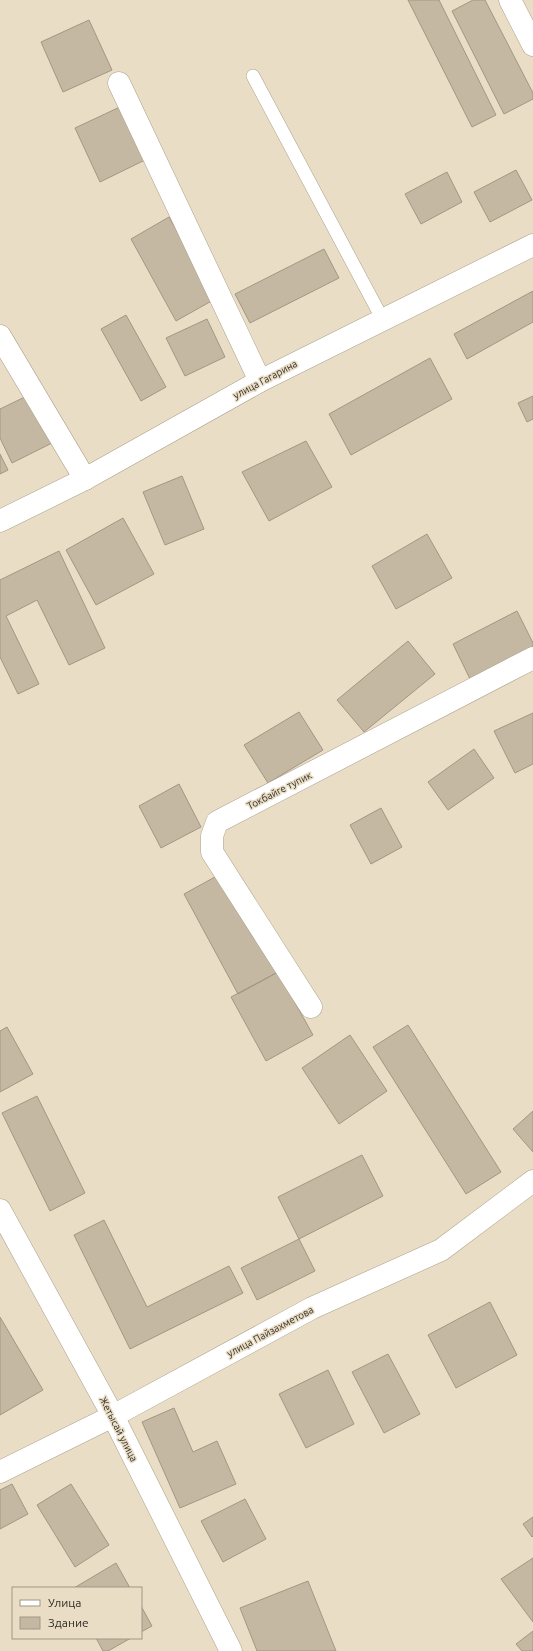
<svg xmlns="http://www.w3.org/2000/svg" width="533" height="1651" font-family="Ubuntu,sans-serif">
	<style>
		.building { fill: #c4b8a2; stroke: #a29782 }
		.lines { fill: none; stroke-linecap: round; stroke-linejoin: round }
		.service-casing { stroke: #aca18b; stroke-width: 14 }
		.minor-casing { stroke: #aca18b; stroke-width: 23 }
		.secondary-casing { stroke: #aca18b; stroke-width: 23 }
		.service { stroke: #fff; stroke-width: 13 }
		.minor { stroke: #fff; stroke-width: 22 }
		.secondary { stroke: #fff; stroke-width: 22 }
		.labels { text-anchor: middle; stroke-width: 3; stroke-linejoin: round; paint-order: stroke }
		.street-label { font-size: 10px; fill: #322d24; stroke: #e9ddc6 }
	</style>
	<rect width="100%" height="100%" fill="#e9ddc6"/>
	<path class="building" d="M 408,0 L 439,0 L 496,115 L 472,127 Z
		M 473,0 L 485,0 L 533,93 L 533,99 L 504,114 L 452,11 Z
		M 89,20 L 112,70 L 63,92 L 41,42 Z
		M 122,106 L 147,159 L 100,182 L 75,128 Z
		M 516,170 L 532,200 L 490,222 L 474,192 Z
		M 447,172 L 462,202 L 421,224 L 405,194 Z
		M 169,217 L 215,299 L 176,321 L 131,239 Z
		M 324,249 L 339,278 L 250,323 L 235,294 Z
		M 533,291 L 533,322 L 467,359 L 454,334 Z
		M 126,315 L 166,387 L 141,401 L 101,329 Z
		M 207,319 L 225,357 L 185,376 L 166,338 Z
		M 430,358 L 452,399 L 351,455 L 329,414 Z
		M 31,394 L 54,442 L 12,463 L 0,438 L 0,409 Z
		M 533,396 L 533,419 L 527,422 L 518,403 Z
		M 306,441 L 332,487 L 269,521 L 242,472 Z
		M 0,454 L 8,470 L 0,474 Z
		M 182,476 L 204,529 L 165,545 L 143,492 Z
		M 123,518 L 154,574 L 96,605 L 66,550 Z
		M 427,534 L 452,578 L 396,609 L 372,566 Z
		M 59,551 L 105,648 L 69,665 L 37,600 L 6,616 L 39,684 L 18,694 L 0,657 L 0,580 Z
		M 517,611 L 533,643 L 533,650 L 471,681 L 453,644 Z
		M 408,641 L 435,674 L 364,732 L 337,700 Z
		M 299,712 L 323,750 L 268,783 L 244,745 Z
		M 533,713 L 533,764 L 515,773 L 494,731 Z
		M 474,749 L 494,778 L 448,810 L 428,782 Z
		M 179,784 L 201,827 L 161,848 L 139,806 Z
		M 381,808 L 402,847 L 371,864 L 350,825 Z
		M 224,872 L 278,972 L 238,994 L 184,894 Z
		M 278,972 L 313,1035 L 266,1061 L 231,997 Z
		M 408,1025 L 501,1172 L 466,1194 L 373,1047 Z
		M 7,1027 L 33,1074 L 0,1092 L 0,1031 Z
		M 350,1035 L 387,1091 L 339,1124 L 302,1068 Z
		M 37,1096 L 85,1193 L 50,1211 L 2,1113 Z
		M 533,1111 L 533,1152 L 513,1129 Z
		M 362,1155 L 383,1196 L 299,1239 L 278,1197 Z
		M 104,1220 L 147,1307 L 229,1266 L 243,1293 L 130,1349 L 74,1235 Z
		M 299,1239 L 315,1271 L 257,1300 L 241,1268 Z
		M 490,1302 L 517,1355 L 456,1388 L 428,1335 Z
		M 0,1317 L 43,1390 L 0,1415 Z
		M 388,1354 L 420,1414 L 384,1433 L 352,1372 Z
		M 328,1370 L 354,1424 L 306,1448 L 279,1394 Z
		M 174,1408 L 193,1452 L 217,1441 L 236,1484 L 180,1508 L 142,1422 Z
		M 12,1484 L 28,1514 L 0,1529 L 0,1490 Z
		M 71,1484 L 109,1545 L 75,1567 L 37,1505 Z
		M 245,1499 L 266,1539 L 223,1562 L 201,1521 Z
		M 533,1517 L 533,1536 L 532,1537 L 523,1524 Z
		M 533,1558 L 533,1622 L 501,1579 Z
		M 116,1563 L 130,1588 L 74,1588 Z
		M 308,1581 L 336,1651 L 257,1651 L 240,1608 Z
		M 141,1606 L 152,1626 L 141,1632 Z
		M 533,1631 L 533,1651 L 522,1651 L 516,1644 Z
		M 96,1638 L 131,1638 L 108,1651 L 103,1651 Z"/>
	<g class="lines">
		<defs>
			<path id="service" d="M 253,76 L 383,320"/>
			<path id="minor" d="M 510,0 L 533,45
				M 119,83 L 260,381
				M 0,336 L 85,479
				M 311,1007 L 212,852 L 212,836 L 217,822 L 533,658
				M 0,1210 L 113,1416 L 231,1651
				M 0,1472 L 113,1416 L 312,1308 L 441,1250 L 533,1181"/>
			<path id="secondary" d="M 0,521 L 85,479 L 260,381 L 533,245"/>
		</defs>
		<use href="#service" class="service-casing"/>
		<use href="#minor" class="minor-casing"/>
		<use href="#secondary" class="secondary-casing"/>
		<use href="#service" class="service"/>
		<use href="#minor" class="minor"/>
		<use href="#secondary" class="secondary"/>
	</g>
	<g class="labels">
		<g class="street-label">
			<text transform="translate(265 379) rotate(-28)" y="4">улица Гагарина</text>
			<text transform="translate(279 790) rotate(-27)" y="4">Токбайге тупик</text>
			<text transform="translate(270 1331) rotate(-28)" y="4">улица Пайзахметова</text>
			<text transform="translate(119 1429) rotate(63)" y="4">Жетысай улица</text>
		</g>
	</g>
	<rect x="12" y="1587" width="130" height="52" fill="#e9ddc6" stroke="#a09785"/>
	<rect x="20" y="1600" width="20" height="6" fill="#ffffff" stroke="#a09785"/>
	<text x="48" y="1607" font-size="12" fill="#322d24">Улица</text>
	<rect x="20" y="1617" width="20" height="12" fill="#c4b8a2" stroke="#a09785"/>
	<text x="48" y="1627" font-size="12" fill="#322d24">Здание</text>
</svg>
